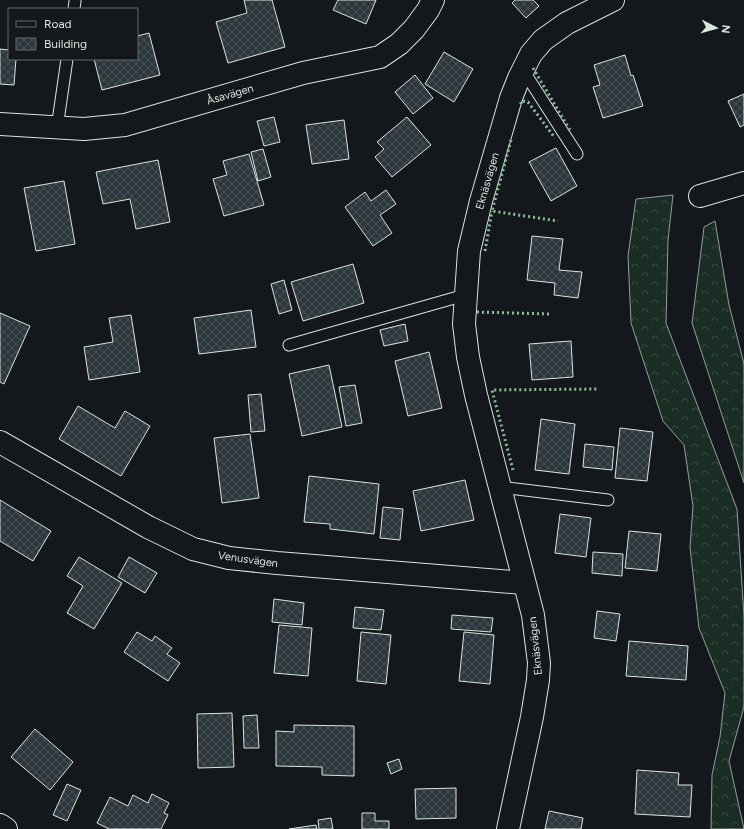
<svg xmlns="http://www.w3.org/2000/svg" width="744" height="829" font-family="Figtree,sans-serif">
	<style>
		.forest { fill: url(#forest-crowns); stroke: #939e99 }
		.building { fill: url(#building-cross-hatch); stroke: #d8e6dc }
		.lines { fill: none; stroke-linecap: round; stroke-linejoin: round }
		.service-casing { stroke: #d8e6dc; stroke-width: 13 }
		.minor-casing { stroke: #d8e6dc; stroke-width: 24 }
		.service { stroke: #14181c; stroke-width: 11 }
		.minor { stroke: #14181c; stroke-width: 22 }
		.hedge { stroke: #8ac095; stroke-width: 3; stroke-dasharray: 2 3; stroke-linecap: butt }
		.labels { text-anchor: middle; stroke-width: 3; stroke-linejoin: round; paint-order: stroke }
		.street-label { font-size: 11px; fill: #d8e6dc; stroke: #14181c }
	</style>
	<defs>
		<pattern id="forest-crowns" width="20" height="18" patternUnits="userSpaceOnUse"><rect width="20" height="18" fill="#1a2d24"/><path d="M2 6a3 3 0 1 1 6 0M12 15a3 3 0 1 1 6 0" fill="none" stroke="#3b4b43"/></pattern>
		<pattern id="building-cross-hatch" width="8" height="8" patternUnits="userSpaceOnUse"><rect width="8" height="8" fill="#2c363c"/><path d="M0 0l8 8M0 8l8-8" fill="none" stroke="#4a5358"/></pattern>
	</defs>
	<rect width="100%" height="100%" fill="#14181c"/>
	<path class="forest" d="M 673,195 L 668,240 L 666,323 L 737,509 L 744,616 L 744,707 L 729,761 L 744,829 L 711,829 L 712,775 L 720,737 L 725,693 L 699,628 L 690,547 L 693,506 L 684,445 L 663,421 L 631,323 L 628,256 L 636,199 Z
		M 715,221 L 729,305 L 744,364 L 744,483 L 692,323 L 704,227 Z"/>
	<path class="building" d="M 244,0 L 272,0 L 285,47 L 228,63 L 216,22 L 247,13 Z
		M 338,0 L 376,0 L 366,24 L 333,10 Z
		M 515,0 L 533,0 L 539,6 L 526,18 L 512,3 Z
		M 149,33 L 160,75 L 102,90 L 94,59 L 137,59 L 137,36 Z
		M 0,49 L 9,50 L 9,59 L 16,59 L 14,85 L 0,84 Z
		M 444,52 L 473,69 L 454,102 L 425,84 Z
		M 625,55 L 631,76 L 633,75 L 643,106 L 603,118 L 593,87 L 600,85 L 594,65 Z
		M 415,75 L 433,98 L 413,114 L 395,92 Z
		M 744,94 L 744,125 L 740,127 L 728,101 Z
		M 274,117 L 280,142 L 264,146 L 257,121 Z
		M 407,117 L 431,145 L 392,177 L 375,157 L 384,149 L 377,142 Z
		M 344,120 L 349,159 L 312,164 L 306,125 Z
		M 556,148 L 577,186 L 551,201 L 529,162 Z
		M 263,149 L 271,177 L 258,181 L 251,152 Z
		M 249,154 L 264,205 L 224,216 L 213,179 L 227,175 L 223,161 Z
		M 158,160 L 170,222 L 136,229 L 130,199 L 103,204 L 96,172 Z
		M 64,181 L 75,244 L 36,251 L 24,188 Z
		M 386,190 L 396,204 L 380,215 L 392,233 L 373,246 L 345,207 L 365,192 L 371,201 Z
		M 532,236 L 563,239 L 559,270 L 582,272 L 578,298 L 554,295 L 555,283 L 527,280 Z
		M 353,264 L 364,303 L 303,321 L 291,282 Z
		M 284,280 L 292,310 L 279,314 L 271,284 Z
		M 251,310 L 256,347 L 199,354 L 194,318 Z
		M 0,313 L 30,326 L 4,384 L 0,382 Z
		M 131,315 L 140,372 L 89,380 L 84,347 L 113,342 L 109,318 Z
		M 405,324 L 408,341 L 384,346 L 380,330 Z
		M 571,341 L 573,377 L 532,380 L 529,344 Z
		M 429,352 L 442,408 L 408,416 L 395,361 Z
		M 329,365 L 342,427 L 302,436 L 289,374 Z
		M 355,385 L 362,423 L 346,426 L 339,387 Z
		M 261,394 L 265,431 L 251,432 L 248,395 Z
		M 78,406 L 115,428 L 125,411 L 150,426 L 121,476 L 59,439 Z
		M 541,419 L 575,424 L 569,474 L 535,470 Z
		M 620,428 L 653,432 L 647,481 L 615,478 Z
		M 250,434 L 259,498 L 222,503 L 214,438 Z
		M 585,444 L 614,447 L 612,470 L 583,467 Z
		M 309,476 L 379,484 L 374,534 L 330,529 L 330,524 L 304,522 Z
		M 465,480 L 474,520 L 421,531 L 413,491 Z
		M 0,500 L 51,531 L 33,561 L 0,541 Z
		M 383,507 L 403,509 L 400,540 L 380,538 Z
		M 560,514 L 591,518 L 586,557 L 555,553 Z
		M 629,531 L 661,534 L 657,571 L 625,568 Z
		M 593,552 L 623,554 L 622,576 L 592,573 Z
		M 79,557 L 122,583 L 94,629 L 67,613 L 83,586 L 67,576 Z
		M 129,557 L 157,573 L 145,593 L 118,577 Z
		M 274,599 L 304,603 L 302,625 L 272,622 Z
		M 355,607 L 384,610 L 381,630 L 353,628 Z
		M 597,611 L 620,614 L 616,641 L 594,638 Z
		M 452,615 L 493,618 L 491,632 L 451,629 Z
		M 279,625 L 312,628 L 308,676 L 274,673 Z
		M 137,632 L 152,641 L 155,636 L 172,648 L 167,654 L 180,663 L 168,681 L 124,652 Z
		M 361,632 L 391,635 L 386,684 L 357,681 Z
		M 464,632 L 494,635 L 490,684 L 459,681 Z
		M 629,641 L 688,646 L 686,680 L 626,676 Z
		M 232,713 L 234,767 L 198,768 L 197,714 Z
		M 257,715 L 259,748 L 244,748 L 243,716 Z
		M 294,725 L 354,726 L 354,776 L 322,775 L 322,767 L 276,766 L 276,731 L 294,732 Z
		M 35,729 L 73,762 L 50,790 L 11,757 Z
		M 399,759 L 402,769 L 391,774 L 387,763 Z
		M 637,770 L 679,773 L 678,785 L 692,785 L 690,817 L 635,814 Z
		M 67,784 L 81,790 L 67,821 L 53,815 Z
		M 456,788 L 456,818 L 416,819 L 415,789 Z
		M 152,794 L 169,803 L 164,813 L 168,815 L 161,829 L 109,829 L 97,823 L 110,797 L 128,806 L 133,795 L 148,803 Z
		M 549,811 L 583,818 L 581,829 L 545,829 Z
		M 362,813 L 375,813 L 375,821 L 389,821 L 389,829 L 362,829 Z
		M 331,818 L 333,829 L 319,829 L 318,820 Z
		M 316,825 L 317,829 L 289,829 Z"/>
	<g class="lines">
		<defs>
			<path id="service" d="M 74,9 L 75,1
				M 523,70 L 577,154
				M 57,128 L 67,59
				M 289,345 L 465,295
				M 500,487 L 608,500"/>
			<path id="minor" d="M 0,124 L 84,129 L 125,125 L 303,73 L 380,57 L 399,44 L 414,29 L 428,10 L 433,0
				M 700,196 L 744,183
				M 0,442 L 148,527 L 193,549 L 229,558 L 277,563 L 524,583
				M 0,825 L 6,829
				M 508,829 L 532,717 L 538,680 L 539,663 L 533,615 L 476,395 L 468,357 L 464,324 L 469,251 L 481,201 L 511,98 L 519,78 L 531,54 L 543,40 L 567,23 L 613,0"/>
		</defs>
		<use href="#service" class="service-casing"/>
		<use href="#minor" class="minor-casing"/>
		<use href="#service" class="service"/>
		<use href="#minor" class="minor"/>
		<path class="hedge" d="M 533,68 L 571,132
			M 521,104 L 521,101 L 528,102 L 555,138
			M 511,140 L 492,211 L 558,221
			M 485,251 L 492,211
			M 477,312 L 550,314
			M 513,470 L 492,390 L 599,389"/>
	</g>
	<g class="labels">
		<g class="street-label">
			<text transform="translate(230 94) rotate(-16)" y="4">Åsavägen</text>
			<text transform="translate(487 181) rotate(-74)" y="4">Eknäsvägen</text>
			<text transform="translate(248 559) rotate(8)" y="4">Venusvägen</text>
			<text transform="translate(535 646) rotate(-96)" y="4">Eknäsvägen</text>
		</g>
	</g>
	<rect x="8" y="8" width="130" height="52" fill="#14181c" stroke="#626a69"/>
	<rect x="16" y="21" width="20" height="6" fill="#14181c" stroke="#626a69"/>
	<text x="44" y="28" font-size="12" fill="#d8e6dc">Road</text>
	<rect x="16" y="38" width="20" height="12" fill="url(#building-cross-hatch)" stroke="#626a69"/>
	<text x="44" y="48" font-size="12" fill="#d8e6dc">Building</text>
	<g transform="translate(716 28) rotate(96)" stroke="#14181c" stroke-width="3" paint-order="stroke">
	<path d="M0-3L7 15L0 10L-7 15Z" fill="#d8e6dc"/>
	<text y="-6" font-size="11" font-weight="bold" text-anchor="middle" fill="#d8e6dc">N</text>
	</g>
</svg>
